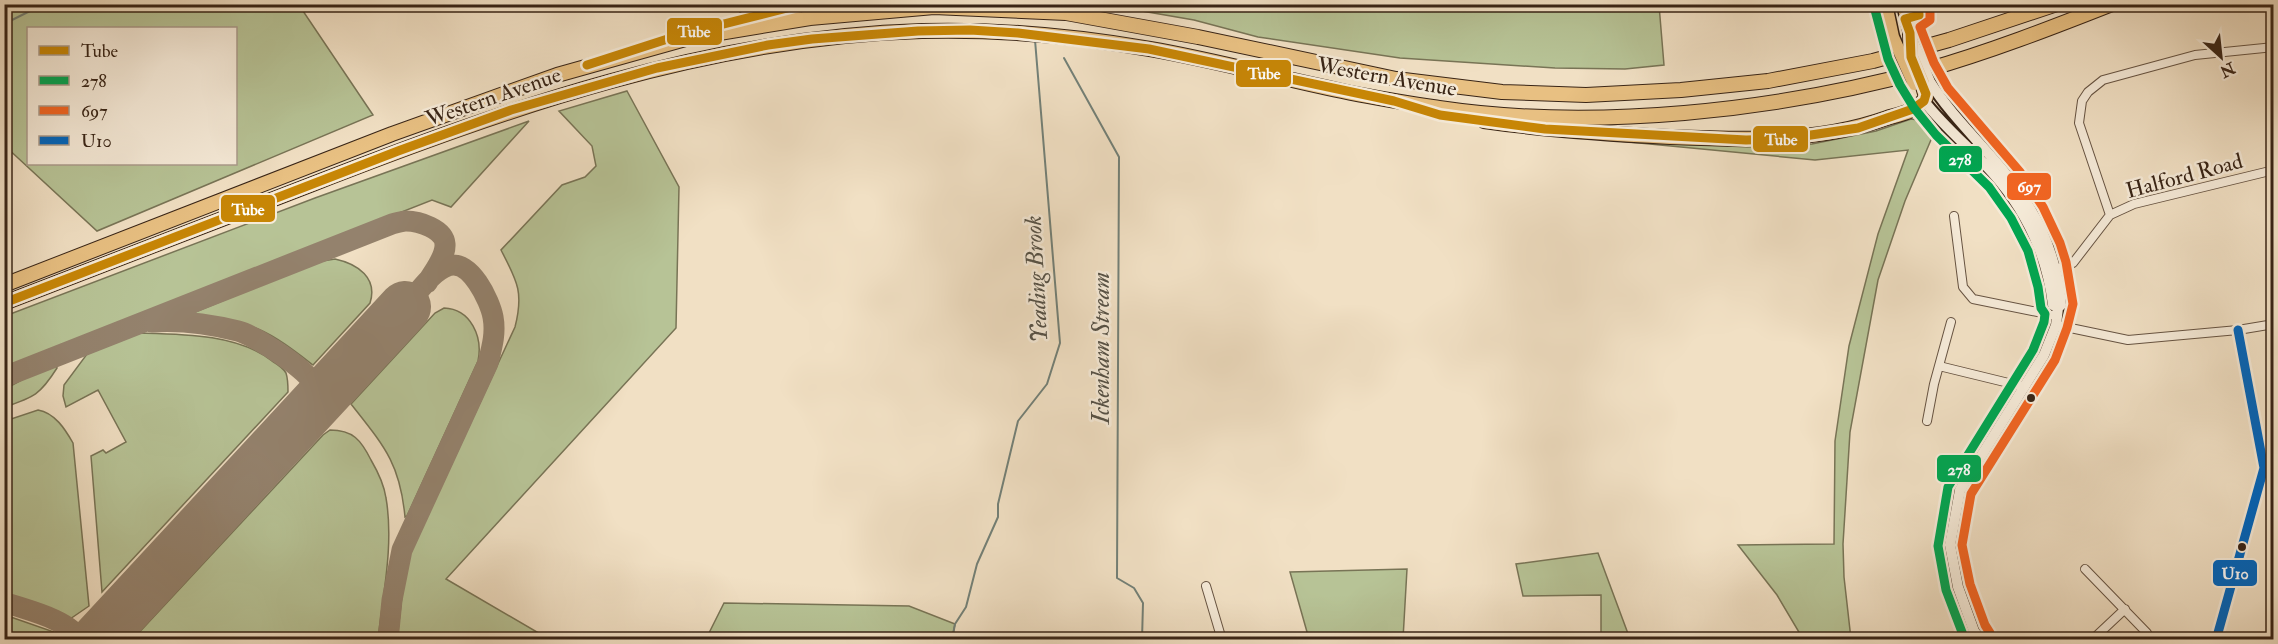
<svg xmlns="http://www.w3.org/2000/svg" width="2278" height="644" viewBox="0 0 2278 644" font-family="'IM FELL Double Pica',serif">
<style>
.green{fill:#b7c396;stroke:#787456;stroke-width:1.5;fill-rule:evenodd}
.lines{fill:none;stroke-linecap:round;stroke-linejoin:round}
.stream{stroke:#738077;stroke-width:2}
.taxiway{stroke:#94826d;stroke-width:21}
.runway{stroke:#94826d;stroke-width:52}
.street-casing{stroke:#665342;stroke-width:10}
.secondary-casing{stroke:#382416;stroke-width:14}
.primary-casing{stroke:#382416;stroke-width:15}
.highway-casing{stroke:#382416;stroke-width:16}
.street{stroke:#f6ebd9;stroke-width:8}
.secondary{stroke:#f6ebd9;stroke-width:10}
.primary{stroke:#e8c082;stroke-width:12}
.highway{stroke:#e8c082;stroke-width:14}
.secondary-bridge-casing{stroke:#382416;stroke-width:14;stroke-linecap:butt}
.primary-bridge-casing{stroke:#382416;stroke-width:15;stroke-linecap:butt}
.highway-bridge-casing{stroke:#382416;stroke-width:16;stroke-linecap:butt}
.secondary-bridge{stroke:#f6ebd9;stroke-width:10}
.primary-bridge{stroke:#e8c082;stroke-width:12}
.highway-bridge{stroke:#e8c082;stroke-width:14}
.bus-1-casing{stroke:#f6ebd9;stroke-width:14}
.bus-2-casing{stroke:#f6ebd9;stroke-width:14}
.bus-3-casing{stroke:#f6ebd9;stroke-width:14}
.bus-4-casing{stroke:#f6ebd9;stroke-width:14}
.bus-1{stroke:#c78606;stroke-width:9}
.bus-2{stroke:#00a651;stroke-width:9}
.bus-3{stroke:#f26522;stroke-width:9}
.bus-4{stroke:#0065bd;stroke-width:9}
.bus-dot{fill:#382416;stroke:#f6ebd9;stroke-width:2}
.labels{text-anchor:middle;stroke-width:5;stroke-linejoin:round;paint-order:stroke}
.street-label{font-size:22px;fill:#382416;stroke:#f6ebd9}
.water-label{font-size:24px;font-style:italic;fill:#565247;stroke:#f6ebd9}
.line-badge{stroke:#f6ebd9;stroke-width:2}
.badge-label{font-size:16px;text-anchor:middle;font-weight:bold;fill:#fff}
</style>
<rect width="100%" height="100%" fill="#f1e0c4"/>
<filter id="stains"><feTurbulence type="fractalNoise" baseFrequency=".00333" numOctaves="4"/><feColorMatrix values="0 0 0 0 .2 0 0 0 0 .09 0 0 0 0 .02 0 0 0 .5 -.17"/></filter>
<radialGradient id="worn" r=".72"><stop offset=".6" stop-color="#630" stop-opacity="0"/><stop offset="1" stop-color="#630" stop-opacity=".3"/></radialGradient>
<path class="green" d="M 4,5 L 299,5 L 373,115 L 97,231 L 5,146 ZM 28,28 L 236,28 L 236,164 L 28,164 Z
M 1107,5 L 1659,5 L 1664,65 L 1625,69 L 1555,68 L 1400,58 L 1258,37 L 1194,20 Z
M 627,91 L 679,187 L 676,328 L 446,579 L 549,639 L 397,639 L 405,571 L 408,558 L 515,327 C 524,292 517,281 501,250 L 562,185 L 585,177 L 596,166 L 592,146 L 559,111 Z
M 1911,119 L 1926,121 L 1936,128 L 1905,201 L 1878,280 L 1850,432 L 1843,544 L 1844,577 L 1851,639 L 1803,639 L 1777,595 L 1738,545 L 1834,544 L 1835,441 L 1849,346 L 1878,234 L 1908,150 L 1815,160 L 1608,140 L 1747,147 L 1812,144 L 1876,131 Z
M 529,121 L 451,207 L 432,200 L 5,368 L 5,316 L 315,198 Z
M 335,259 C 358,264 378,278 370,303 L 313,365 C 296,352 277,337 258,329 C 236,320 211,319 188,315 L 316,262 Z
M 444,308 C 471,309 483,337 478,361 L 407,516 L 405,517 C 400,463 384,446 351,404 L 435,313 Z
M 140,333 C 182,334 238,334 272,361 C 277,364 283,368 286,373 C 288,379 288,386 288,392 L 102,592 L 91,456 L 103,450 L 106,453 L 126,442 L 98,390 L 66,407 L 63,396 L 64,385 L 87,354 Z
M 56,365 L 57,368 C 40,395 34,397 5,407 L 5,389 L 27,377 Z
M 38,410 C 55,413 65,429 73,443 L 89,606 L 70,619 L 5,594 L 5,421 Z
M 330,430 C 353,430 361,440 371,460 C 378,472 384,484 386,498 C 394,544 383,594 378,639 L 133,639 L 323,435 Z
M 1598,553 L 1630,639 L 1601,639 L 1601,595 L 1523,596 L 1516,564 Z
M 1407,569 L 1403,639 L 1309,639 L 1290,572 Z
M 724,603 L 909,606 L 955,624 L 952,639 L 706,639 Z
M 5,615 L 54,632 L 55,639 L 5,639 Z"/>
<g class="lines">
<path class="stream" d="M 4,24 L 44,4
M 1064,58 L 1119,157 L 1117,578 L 1134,588 L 1143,603 L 1142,640
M 952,640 L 955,624 L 966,607 L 977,564 L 998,517 L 998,504 L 1018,421 L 1047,384 L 1060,343 L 1035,40"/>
<path class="taxiway" d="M 152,322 C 180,320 210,324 238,331 C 254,335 311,371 315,387 C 317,396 311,405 307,412
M 4,377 L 392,224 C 396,223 402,221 406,221 C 419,221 444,229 445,244 C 446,257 433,272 427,283
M 4,602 C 26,610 69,619 80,640
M 388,640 L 392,600 L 402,550 L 488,363 C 492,347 496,333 493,317 C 490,301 470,258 448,266 C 431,272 417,294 405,307"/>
<path class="runway" d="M 97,640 L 405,307"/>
<defs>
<path id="street" d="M 2110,215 L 2079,123 L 2082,101 L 2088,92 L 2103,80 L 2195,55 L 2274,47
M 1954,216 L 1963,287 L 1973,299 L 2057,316
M 2056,269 L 2073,263 L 2110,215 L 2134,204 L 2274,170
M 2056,325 L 2128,340 L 2238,330 L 2274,324
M 1939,366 L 2025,387
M 1927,421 L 1934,384 L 1951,322
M 2085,569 L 2147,633
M 1206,586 L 1222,640
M 2092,640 L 2125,609
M 2216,640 L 2264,468 L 2238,330"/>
<path id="secondary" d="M 1930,82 C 1950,114 1977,139 2001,168 C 2035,208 2057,252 2061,305 L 2058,308 L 2056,325 L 2044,355 L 1960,490 L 1950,545 L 1958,587 L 1974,631 L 1981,640
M 1924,101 C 1944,127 1970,148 1992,172 C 2026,210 2047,254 2053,305 L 2058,308"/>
<path id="primary" d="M 1886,4 L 1893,37
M 1903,4 L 1910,33"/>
<path id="highway" d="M 744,19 L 805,4
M 1484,121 C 1546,130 1608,134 1670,137 C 1744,140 1816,143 1887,118 C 1901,114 1918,111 1926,97 L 1922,83
M 4,285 L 392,134 L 557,75 L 689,38 L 810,18 L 934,7 L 1066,13 L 1198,37 L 1396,79 L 1502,92 L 1586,95 L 1681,90 L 1768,81 L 1873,61 L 1949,40 L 2057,4
M 4,303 C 106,263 208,224 310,185 C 508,108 708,37 922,31 C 998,29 1075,36 1150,49 C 1215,60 1278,78 1342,91 C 1374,98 1407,103 1439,108 C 1594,131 1776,111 1926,70 C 1989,52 2051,28 2112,4"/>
</defs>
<use href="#street" class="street-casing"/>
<use href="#secondary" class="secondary-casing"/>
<use href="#primary" class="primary-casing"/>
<use href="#highway" class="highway-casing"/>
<use href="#street" class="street"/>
<use href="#secondary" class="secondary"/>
<use href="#primary" class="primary"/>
<use href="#highway" class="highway"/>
<defs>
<path id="secondary-bridge" d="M 1912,39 L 1930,82"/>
<path id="primary-bridge" d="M 1893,37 L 1914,84"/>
<path id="highway-bridge" d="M 1910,33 L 1911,57 L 1922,83"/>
</defs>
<use href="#secondary-bridge" class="secondary-bridge-casing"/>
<use href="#primary-bridge" class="primary-bridge-casing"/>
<use href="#highway-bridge" class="highway-bridge-casing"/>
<use href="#secondary-bridge" class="secondary-bridge"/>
<use href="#primary-bridge" class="primary-bridge"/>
<use href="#highway-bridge" class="highway-bridge"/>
<defs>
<path id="bus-1" d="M 587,65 L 680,35 L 803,4
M 4,303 L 398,151 L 511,110 L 657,68 L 768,45 L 812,39 L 918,31 L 970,30 L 1018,33 L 1149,49 L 1394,101 L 1440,115 L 1545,129 L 1746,140 L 1784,139 L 1858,128 L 1913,109 L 1924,101 L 1926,94 L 1911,57 L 1910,33 L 1905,19 L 1919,15 L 1918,4"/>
<path id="bus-2" d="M 1874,6 L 1888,59 L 1900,85 L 1914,108 L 1936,135 L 1989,187 L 2011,218 L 2028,251 L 2038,287 L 2041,308 L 2045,314 L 2044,322 L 2033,350 L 1948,487 L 1938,546 L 1946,590 L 1965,640"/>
<path id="bus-3" d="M 1930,4 L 1930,20 L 1920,27 L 1934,63 L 1948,88 L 2020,172 L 2043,207 L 2060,243 L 2066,262 L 2073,304 L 2067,328 L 2055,360 L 1971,494 L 1962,545 L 1970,584 L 1985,625 L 1990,633"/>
<path id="bus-4" d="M 2216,640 L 2264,468 L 2238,330"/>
</defs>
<use href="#bus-1" class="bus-1-casing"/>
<use href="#bus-2" class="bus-2-casing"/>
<use href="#bus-3" class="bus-3-casing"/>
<use href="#bus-4" class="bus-4-casing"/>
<use href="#bus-1" class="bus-1"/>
<use href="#bus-2" class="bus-2"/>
<use href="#bus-3" class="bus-3"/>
<use href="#bus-4" class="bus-4"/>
</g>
<g class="bus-dot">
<circle cx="2031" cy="398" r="5"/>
<circle cx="2242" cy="547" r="5"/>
</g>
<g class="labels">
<g class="street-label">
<text transform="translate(1387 76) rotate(10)" y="8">Western Avenue</text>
<text transform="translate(493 96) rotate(-19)" y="8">Western Avenue</text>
<text transform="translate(2184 175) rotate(-15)" y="8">Halford Road</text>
</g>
<g class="water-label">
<text transform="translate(1036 279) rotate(-93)" y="8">Yeading Brook</text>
<text transform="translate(1101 348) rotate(-90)" y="8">Ickenham Stream</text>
</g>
</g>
<g class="line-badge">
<rect x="666" y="17" width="57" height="29" rx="6" fill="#c78606"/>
<rect x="1235" y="59" width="57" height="29" rx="6" fill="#c78606"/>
<rect x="1752" y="125" width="57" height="28" rx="6" fill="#c78606"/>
<rect x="1938" y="145" width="45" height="28" rx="6" fill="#00a651"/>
<rect x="2006" y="172" width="46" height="29" rx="6" fill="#f26522"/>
<rect x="220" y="194" width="56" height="29" rx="6" fill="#c78606"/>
<rect x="1936" y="454" width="46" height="29" rx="6" fill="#00a651"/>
<rect x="2212" y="559" width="46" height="28" rx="6" fill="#0065bd"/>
</g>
<g class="badge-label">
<text x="694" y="37">Tube</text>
<text x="1264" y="79">Tube</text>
<text x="1781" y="145">Tube</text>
<text x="1960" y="165">278</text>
<text x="2029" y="192">697</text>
<text x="248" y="215">Tube</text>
<text x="1959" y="475">278</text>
<text x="2235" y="579">U10</text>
</g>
<rect width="2278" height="644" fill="none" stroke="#f1e0c4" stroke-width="24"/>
<rect x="6" y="6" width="2266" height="632" fill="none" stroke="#382416" stroke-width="3"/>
<rect x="12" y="12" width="2254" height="620" fill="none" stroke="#382416" stroke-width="1.5"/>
<rect x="27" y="27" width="210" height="138" fill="#f6ebd9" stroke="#aa9b8b" stroke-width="1.5"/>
<rect x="39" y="46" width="30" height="9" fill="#c78606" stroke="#aa9b8b" stroke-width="1.5"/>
<text x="81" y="57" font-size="18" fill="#382416">Tube</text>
<rect x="39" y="76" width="30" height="9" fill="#00a651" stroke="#aa9b8b" stroke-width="1.5"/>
<text x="81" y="87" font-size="18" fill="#382416">278</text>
<rect x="39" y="106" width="30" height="9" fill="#f26522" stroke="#aa9b8b" stroke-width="1.5"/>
<text x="81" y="117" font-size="18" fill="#382416">697</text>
<rect x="39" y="136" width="30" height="9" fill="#0065bd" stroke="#aa9b8b" stroke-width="1.5"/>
<text x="81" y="147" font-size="18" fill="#382416">U10</text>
<g transform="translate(2221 57) rotate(153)" stroke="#f6ebd9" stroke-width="4.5" paint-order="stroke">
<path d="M0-4.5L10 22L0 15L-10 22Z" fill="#382416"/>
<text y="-9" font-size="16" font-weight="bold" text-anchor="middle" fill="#382416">N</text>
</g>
<rect width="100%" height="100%" filter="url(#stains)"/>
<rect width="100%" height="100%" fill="url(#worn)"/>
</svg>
